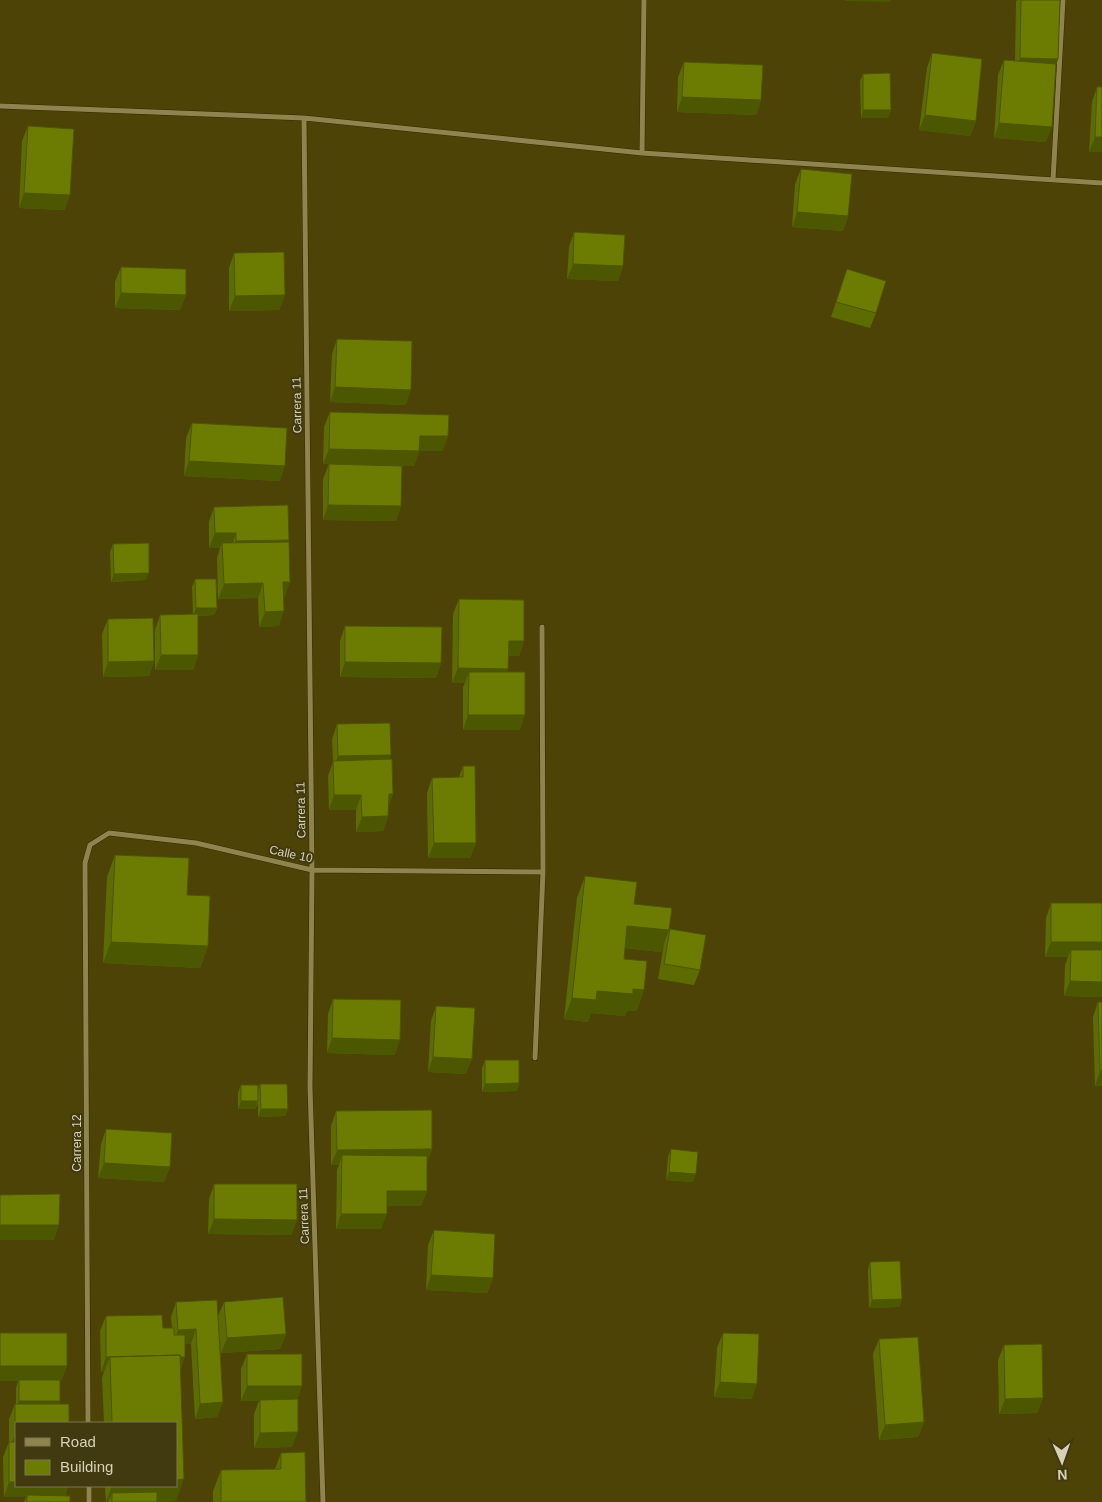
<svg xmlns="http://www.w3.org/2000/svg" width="1102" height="1502" viewBox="0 0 1102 1502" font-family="Helvetica,sans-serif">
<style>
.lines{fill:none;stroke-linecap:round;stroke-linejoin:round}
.minor-casing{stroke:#312900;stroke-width:6}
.minor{stroke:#8f844e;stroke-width:5}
.wall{fill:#5d6b03}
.shaded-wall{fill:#4c5702}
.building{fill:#6c7c03;stroke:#4c5702}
.labels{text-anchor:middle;stroke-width:4;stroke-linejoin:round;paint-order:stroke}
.street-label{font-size:12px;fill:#d7d2b7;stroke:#41390f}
</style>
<rect width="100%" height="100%" fill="#4d4307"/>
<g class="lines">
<defs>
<path id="minor" d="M 0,106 L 304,118 L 642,153 L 1102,183
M 304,118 L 312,870 L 310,1087 L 323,1502
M 642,153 L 644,0
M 1053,180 L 1063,0
M 535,1058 L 543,872 L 542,627
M 88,1423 L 85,863 L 90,845 L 109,833 L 196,843 L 312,870 L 543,872
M 89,1486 L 89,1502"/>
</defs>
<use href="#minor" class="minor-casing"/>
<use href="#minor" class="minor"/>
</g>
<path class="wall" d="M 1017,0 L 1060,0 L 1058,59 L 1056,65 L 1046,142 L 994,138 L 998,75 L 1004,60 L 1015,61 L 1016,2 Z
M 932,53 L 976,121 L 970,136 L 919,130 L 927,68 Z
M 684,62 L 761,100 L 756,115 L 677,112 L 678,77 Z
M 863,74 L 891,110 L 888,118 L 861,118 L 860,81 Z
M 1097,87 L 1102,152 L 1089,152 L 1092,102 Z
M 28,126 L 65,210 L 19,208 L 22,141 Z
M 801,169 L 848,216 L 843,231 L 792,227 L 795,184 Z
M 574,232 L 623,266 L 618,281 L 567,279 L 569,247 Z
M 234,253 L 285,295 L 279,310 L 229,311 L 229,268 Z
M 121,267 L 186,295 L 180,310 L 115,308 L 115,282 Z
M 847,269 L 876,313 L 870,328 L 831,317 Z
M 337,339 L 406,405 L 330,402 L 332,354 Z
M 330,412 L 448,436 L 442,451 L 419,451 L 414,466 L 323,464 L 324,427 Z
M 192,423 L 280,481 L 184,476 L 186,438 Z
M 329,464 L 401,506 L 396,521 L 323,520 L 323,479 Z
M 214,507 L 289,540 L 288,542 L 285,597 L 284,597 L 279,626 L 259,627 L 258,598 L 218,599 L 217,558 L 220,548 L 209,548 L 209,522 Z
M 113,544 L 146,580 L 111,582 L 110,552 Z
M 195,579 L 217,608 L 214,615 L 198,616 L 198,655 L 193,670 L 155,670 L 155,630 L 160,615 L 193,614 L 192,587 Z
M 459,599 L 524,641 L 519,656 L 509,656 L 508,669 L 507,672 L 520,730 L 463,730 L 463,687 L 465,683 L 452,683 L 453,614 Z
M 108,619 L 154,661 L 149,676 L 103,677 L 102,634 Z
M 345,626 L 441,663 L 436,678 L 340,677 L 340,641 Z
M 337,724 L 390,759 L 393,794 L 388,807 L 388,816 L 383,831 L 356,832 L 356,810 L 329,810 L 328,776 L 333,762 L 332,739 Z
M 463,766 L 476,843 L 470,858 L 428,858 L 427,793 L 432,778 L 459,777 Z
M 115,855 L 187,895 L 208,946 L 200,968 L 103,963 L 107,877 Z
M 585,876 L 634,904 L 669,930 L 700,970 L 694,985 L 658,979 L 664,944 L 661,952 L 625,948 L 624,959 L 637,1011 L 627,1011 L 625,1016 L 591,1013 L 588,1022 L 564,1019 L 577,898 Z
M 1051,903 L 1102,903 L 1102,997 L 1064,996 L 1065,965 L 1068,957 L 1045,957 L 1046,918 Z
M 333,999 L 395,1055 L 327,1053 L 328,1014 Z
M 1098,1002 L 1102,1002 L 1102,1086 L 1095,1086 L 1093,1017 Z
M 436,1006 L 466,1074 L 428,1072 L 431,1021 Z
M 485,1060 L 519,1083 L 517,1091 L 482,1092 L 482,1068 Z
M 260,1084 L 288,1109 L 285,1116 L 258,1117 L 258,1103 L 255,1109 L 238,1109 L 238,1093 L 241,1085 L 258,1091 Z
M 336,1111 L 432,1149 L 427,1163 L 427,1191 L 421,1206 L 387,1206 L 381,1229 L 336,1229 L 337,1170 L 339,1165 L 331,1165 L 331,1126 Z
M 106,1129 L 170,1167 L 164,1182 L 98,1178 L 101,1144 Z
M 671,1149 L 693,1182 L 666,1180 L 668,1157 Z
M 214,1184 L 297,1220 L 291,1235 L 208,1234 L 209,1199 Z
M 434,1230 L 493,1278 L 487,1293 L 426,1290 L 428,1245 Z
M 870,1262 L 902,1299 L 899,1307 L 869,1308 L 868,1270 Z
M 176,1302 L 218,1316 L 224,1302 L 286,1334 L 280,1349 L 221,1353 L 219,1321 L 223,1402 L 217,1417 L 195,1419 L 191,1344 L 185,1344 L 181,1369 L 176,1501 L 157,1502 L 106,1502 L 105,1486 L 176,1486 L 176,1423 L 104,1423 L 102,1378 L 104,1372 L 101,1372 L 100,1331 L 106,1316 L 163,1328 L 172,1328 L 171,1317 Z
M 0,1333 L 67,1366 L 61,1381 L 60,1381 L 60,1401 L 59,1404 L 16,1486 L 68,1486 L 65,1496 L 70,1502 L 24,1502 L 26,1497 L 4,1497 L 3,1457 L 9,1442 L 9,1419 L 15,1404 L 16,1404 L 16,1388 L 18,1381 L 0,1381 Z
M 723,1333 L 752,1399 L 714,1397 L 717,1348 Z
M 879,1339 L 924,1422 L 918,1437 L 879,1440 L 873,1354 Z
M 1004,1345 L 1043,1398 L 1037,1413 L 999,1414 L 998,1360 Z
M 247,1354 L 302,1386 L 297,1399 L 292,1447 L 254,1448 L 254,1414 L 259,1401 L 241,1401 L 241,1369 Z
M 281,1453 L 306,1502 L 213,1502 L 213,1491 L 221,1470 L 275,1469 Z"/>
<path class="shaded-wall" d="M 845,0 L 891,0 L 890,2 L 845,1 Z
M 1020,58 L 1058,59 L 1053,74 L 1014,73 Z
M 682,97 L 761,100 L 756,115 L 677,112 Z
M 863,110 L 891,110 L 888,118 L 861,118 Z
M 925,115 L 976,121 L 970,136 L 919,130 Z
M 999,123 L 1052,127 L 1046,142 L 994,138 Z
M 1095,137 L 1102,137 L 1102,152 L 1089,152 Z
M 24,193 L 70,195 L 65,210 L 19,208 Z
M 797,212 L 848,216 L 843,231 L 792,227 Z
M 573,264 L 623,266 L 618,281 L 567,279 Z
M 121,293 L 186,295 L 180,310 L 115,308 Z
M 285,295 L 279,310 L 229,311 L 235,296 Z
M 335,387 L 411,390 L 406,405 L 330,402 Z
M 420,436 L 448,436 L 442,451 L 419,451 L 414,466 L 323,464 L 329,449 Z
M 189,461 L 285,466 L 280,481 L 184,476 Z
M 328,505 L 401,506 L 396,521 L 323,520 Z
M 215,533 L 236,533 L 231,548 L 222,543 L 220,548 L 209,548 Z
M 289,540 L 283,555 L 231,556 L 236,541 Z
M 149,573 L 146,580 L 111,582 L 114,574 Z
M 283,582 L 290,582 L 285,597 L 278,597 Z
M 263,583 L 258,598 L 218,599 L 224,584 Z
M 196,608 L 217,608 L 214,615 L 193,616 Z
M 284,611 L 279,626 L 259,627 L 265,612 Z
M 509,641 L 524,641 L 519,656 L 503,656 Z
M 161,655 L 198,655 L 193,670 L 155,670 Z
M 154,661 L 149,676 L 103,677 L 108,662 Z
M 345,662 L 441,663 L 436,678 L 340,677 Z
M 458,668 L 508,669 L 503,684 L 469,672 L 465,683 L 452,683 Z
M 468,715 L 525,715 L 520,730 L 463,730 Z
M 391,755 L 386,770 L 333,771 L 338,756 Z
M 389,794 L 393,794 L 388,809 Z
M 334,795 L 361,795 L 356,810 L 329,810 Z
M 388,816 L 383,831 L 356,832 L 362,817 Z
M 434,843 L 476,843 L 470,858 L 428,858 Z
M 627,926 L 669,930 L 661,952 L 619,947 Z
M 111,942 L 208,946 L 200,968 L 103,963 Z
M 1051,942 L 1102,942 L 1102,957 L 1071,950 L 1068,957 L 1045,957 Z
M 1070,981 L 1102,982 L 1102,997 L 1064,996 Z
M 633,989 L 644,990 L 637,1011 L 627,1011 L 625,1016 L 591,1013 L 588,1022 L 564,1019 L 572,998 L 597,991 Z
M 332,1038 L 400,1040 L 395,1055 L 327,1053 Z
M 433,1057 L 472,1059 L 466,1074 L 428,1072 Z
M 1100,1071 L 1102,1071 L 1102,1086 L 1095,1086 Z
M 519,1083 L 517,1091 L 482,1092 L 485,1084 Z
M 241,1101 L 258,1101 L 255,1109 L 238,1109 Z
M 261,1109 L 288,1109 L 285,1116 L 258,1117 Z
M 432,1149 L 427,1164 L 342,1155 L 339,1165 L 331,1165 L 337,1150 Z
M 104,1163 L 170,1167 L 164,1182 L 98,1178 Z
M 669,1172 L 696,1174 L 693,1182 L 666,1180 Z
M 387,1191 L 427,1191 L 421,1206 L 381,1206 Z
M 341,1214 L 387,1214 L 381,1229 L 336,1229 Z
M 214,1219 L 297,1220 L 291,1235 L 208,1234 Z
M 0,1225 L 59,1225 L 54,1240 L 0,1240 Z
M 431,1275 L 493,1278 L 487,1293 L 426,1290 Z
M 902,1299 L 899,1307 L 869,1308 L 872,1300 Z
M 196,1329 L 191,1344 L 173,1345 L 178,1330 Z
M 286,1334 L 280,1349 L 221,1353 L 227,1338 Z
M 106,1357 L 110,1357 L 104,1372 L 101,1372 Z
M 110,1357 L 185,1357 L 180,1372 Z
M 0,1366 L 67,1366 L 61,1381 L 0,1381 Z
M 720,1382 L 757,1384 L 752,1399 L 714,1397 Z
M 247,1386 L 302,1386 L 296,1401 L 241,1401 Z
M 1043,1398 L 1037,1413 L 999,1414 L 1005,1399 Z
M 19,1401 L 60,1401 L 58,1409 L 16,1409 Z
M 223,1402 L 217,1417 L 195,1419 L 200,1404 Z
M 924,1422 L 918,1437 L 879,1440 L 885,1425 Z
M 298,1432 L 292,1447 L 254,1448 L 260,1433 Z
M 15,1435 L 16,1435 L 16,1449 L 9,1450 Z
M 184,1479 L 176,1501 L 148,1502 L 112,1493 L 108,1502 L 106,1502 L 112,1486 L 176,1486 L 176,1480 Z
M 9,1482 L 16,1482 L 16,1486 L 68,1486 L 64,1497 L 4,1497 Z"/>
<path class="building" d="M 1021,0 L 1060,0 L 1058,59 L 1020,58 Z
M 932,53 L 982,59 L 976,121 L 925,115 Z
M 1004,60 L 1056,64 L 1052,127 L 999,123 Z
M 684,62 L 763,65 L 761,100 L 682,97 Z
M 890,73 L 891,110 L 863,110 L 863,74 Z
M 1097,87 L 1102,87 L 1102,137 L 1095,137 Z
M 28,126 L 74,129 L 70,195 L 24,193 Z
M 801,169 L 852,174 L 848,216 L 797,212 Z
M 574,232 L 625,235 L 623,266 L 573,264 Z
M 284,252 L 285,295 L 235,296 L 234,253 Z
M 121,267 L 186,269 L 186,295 L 121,293 Z
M 847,269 L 886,281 L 876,313 L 836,302 Z
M 337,339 L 412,341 L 411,390 L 335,387 Z
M 330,412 L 449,415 L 448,436 L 420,436 L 419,451 L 329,449 Z
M 192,423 L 287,428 L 285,466 L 189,461 Z
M 329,464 L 402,466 L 401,506 L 328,505 Z
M 288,505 L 289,540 L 236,541 L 236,533 L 215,533 L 214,507 Z
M 289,542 L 290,582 L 283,582 L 284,611 L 265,612 L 263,583 L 224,584 L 222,543 Z
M 149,543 L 149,573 L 114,574 L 113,544 Z
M 195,579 L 216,579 L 217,608 L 196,608 Z
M 459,599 L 524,600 L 524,641 L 509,641 L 508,669 L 458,668 Z
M 198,614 L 198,655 L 161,655 L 160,615 Z
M 153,618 L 154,661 L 108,662 L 108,619 Z
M 345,626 L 442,627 L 441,663 L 345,662 Z
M 469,672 L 525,672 L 525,715 L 468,715 Z
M 390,723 L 391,755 L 338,756 L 337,724 Z
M 392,759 L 393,794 L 389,794 L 388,816 L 362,817 L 361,795 L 334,795 L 333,761 Z
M 463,766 L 475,766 L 476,843 L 434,843 L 432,778 L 463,777 Z
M 115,855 L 189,858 L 187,895 L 210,896 L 208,946 L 111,942 Z
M 585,876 L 637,882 L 634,904 L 672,908 L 669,930 L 627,926 L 624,959 L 647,961 L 644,990 L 633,989 L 633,994 L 597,991 L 596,1000 L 572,998 Z
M 1051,903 L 1102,903 L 1102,942 L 1051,942 Z
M 670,929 L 706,935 L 700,970 L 664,964 Z
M 1071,950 L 1102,950 L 1102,982 L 1070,981 Z
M 333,999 L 401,1000 L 400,1040 L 332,1038 Z
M 1098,1002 L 1102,1002 L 1102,1071 L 1100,1071 Z
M 436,1006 L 475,1008 L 472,1059 L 433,1057 Z
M 485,1060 L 519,1060 L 519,1083 L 485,1084 Z
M 260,1084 L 287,1084 L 288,1109 L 261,1109 Z
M 241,1085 L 258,1085 L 258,1101 L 241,1101 Z
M 432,1110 L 432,1149 L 337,1150 L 336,1111 Z
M 106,1129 L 172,1133 L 170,1167 L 104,1163 Z
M 671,1149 L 698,1152 L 696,1174 L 669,1172 Z
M 342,1155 L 427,1156 L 427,1191 L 387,1191 L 387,1214 L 341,1214 Z
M 214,1184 L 297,1184 L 297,1220 L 214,1219 Z
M 60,1194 L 59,1225 L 0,1225 L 0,1195 Z
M 434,1230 L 495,1234 L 493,1278 L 431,1275 Z
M 900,1261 L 902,1299 L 872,1300 L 870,1262 Z
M 283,1297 L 286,1334 L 227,1338 L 224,1302 Z
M 217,1300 L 223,1402 L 200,1404 L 196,1329 L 178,1330 L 176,1302 Z
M 162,1315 L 163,1328 L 174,1328 L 174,1335 L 185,1335 L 185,1357 L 181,1357 L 180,1355 L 106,1357 L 106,1316 Z
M 0,1333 L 67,1333 L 67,1366 L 0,1366 Z
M 723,1333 L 759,1334 L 757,1384 L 720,1382 Z
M 918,1337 L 924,1422 L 885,1425 L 879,1339 Z
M 1042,1344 L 1043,1398 L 1005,1399 L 1004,1345 Z
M 247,1354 L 302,1354 L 302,1386 L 247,1386 Z
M 180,1355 L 184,1479 L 176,1480 L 176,1423 L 112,1423 L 110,1357 Z
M 19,1380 L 60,1380 L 60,1401 L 19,1401 Z
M 298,1399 L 298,1432 L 260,1433 L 260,1400 Z
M 15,1404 L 69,1404 L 69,1423 L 16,1423 L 16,1435 L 15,1435 Z
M 9,1442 L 16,1442 L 16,1482 L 9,1482 Z
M 305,1452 L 306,1502 L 221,1502 L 221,1470 L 281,1469 L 281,1453 Z
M 157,1492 L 157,1502 L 112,1502 L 112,1493 Z
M 27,1495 L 70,1496 L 70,1502 L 27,1502 Z"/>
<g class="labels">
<g class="street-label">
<text transform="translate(297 405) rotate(-91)" y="4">Carrera 11</text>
<text transform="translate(301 810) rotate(-91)" y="4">Carrera 11</text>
<text transform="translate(291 854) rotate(12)" y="4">Calle 10</text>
<text transform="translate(77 1143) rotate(-90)" y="4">Carrera 12</text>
<text transform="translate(304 1216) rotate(-92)" y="4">Carrera 11</text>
</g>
</g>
<rect x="15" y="1422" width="162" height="65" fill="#41390f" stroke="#7d7652"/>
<rect x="25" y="1438" width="25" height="8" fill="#8f844e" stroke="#7d7652"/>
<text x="60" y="1447" font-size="15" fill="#d7d2b7">Road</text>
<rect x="25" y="1460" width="25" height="15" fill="#6c7c03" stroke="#7d7652"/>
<text x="60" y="1472" font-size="15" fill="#d7d2b7">Building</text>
<g transform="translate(1062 1462) rotate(178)" stroke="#41390f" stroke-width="4" paint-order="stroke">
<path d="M0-4L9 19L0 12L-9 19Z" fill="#d7d2b7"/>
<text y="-8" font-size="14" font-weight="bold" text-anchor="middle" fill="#d7d2b7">N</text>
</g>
</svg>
